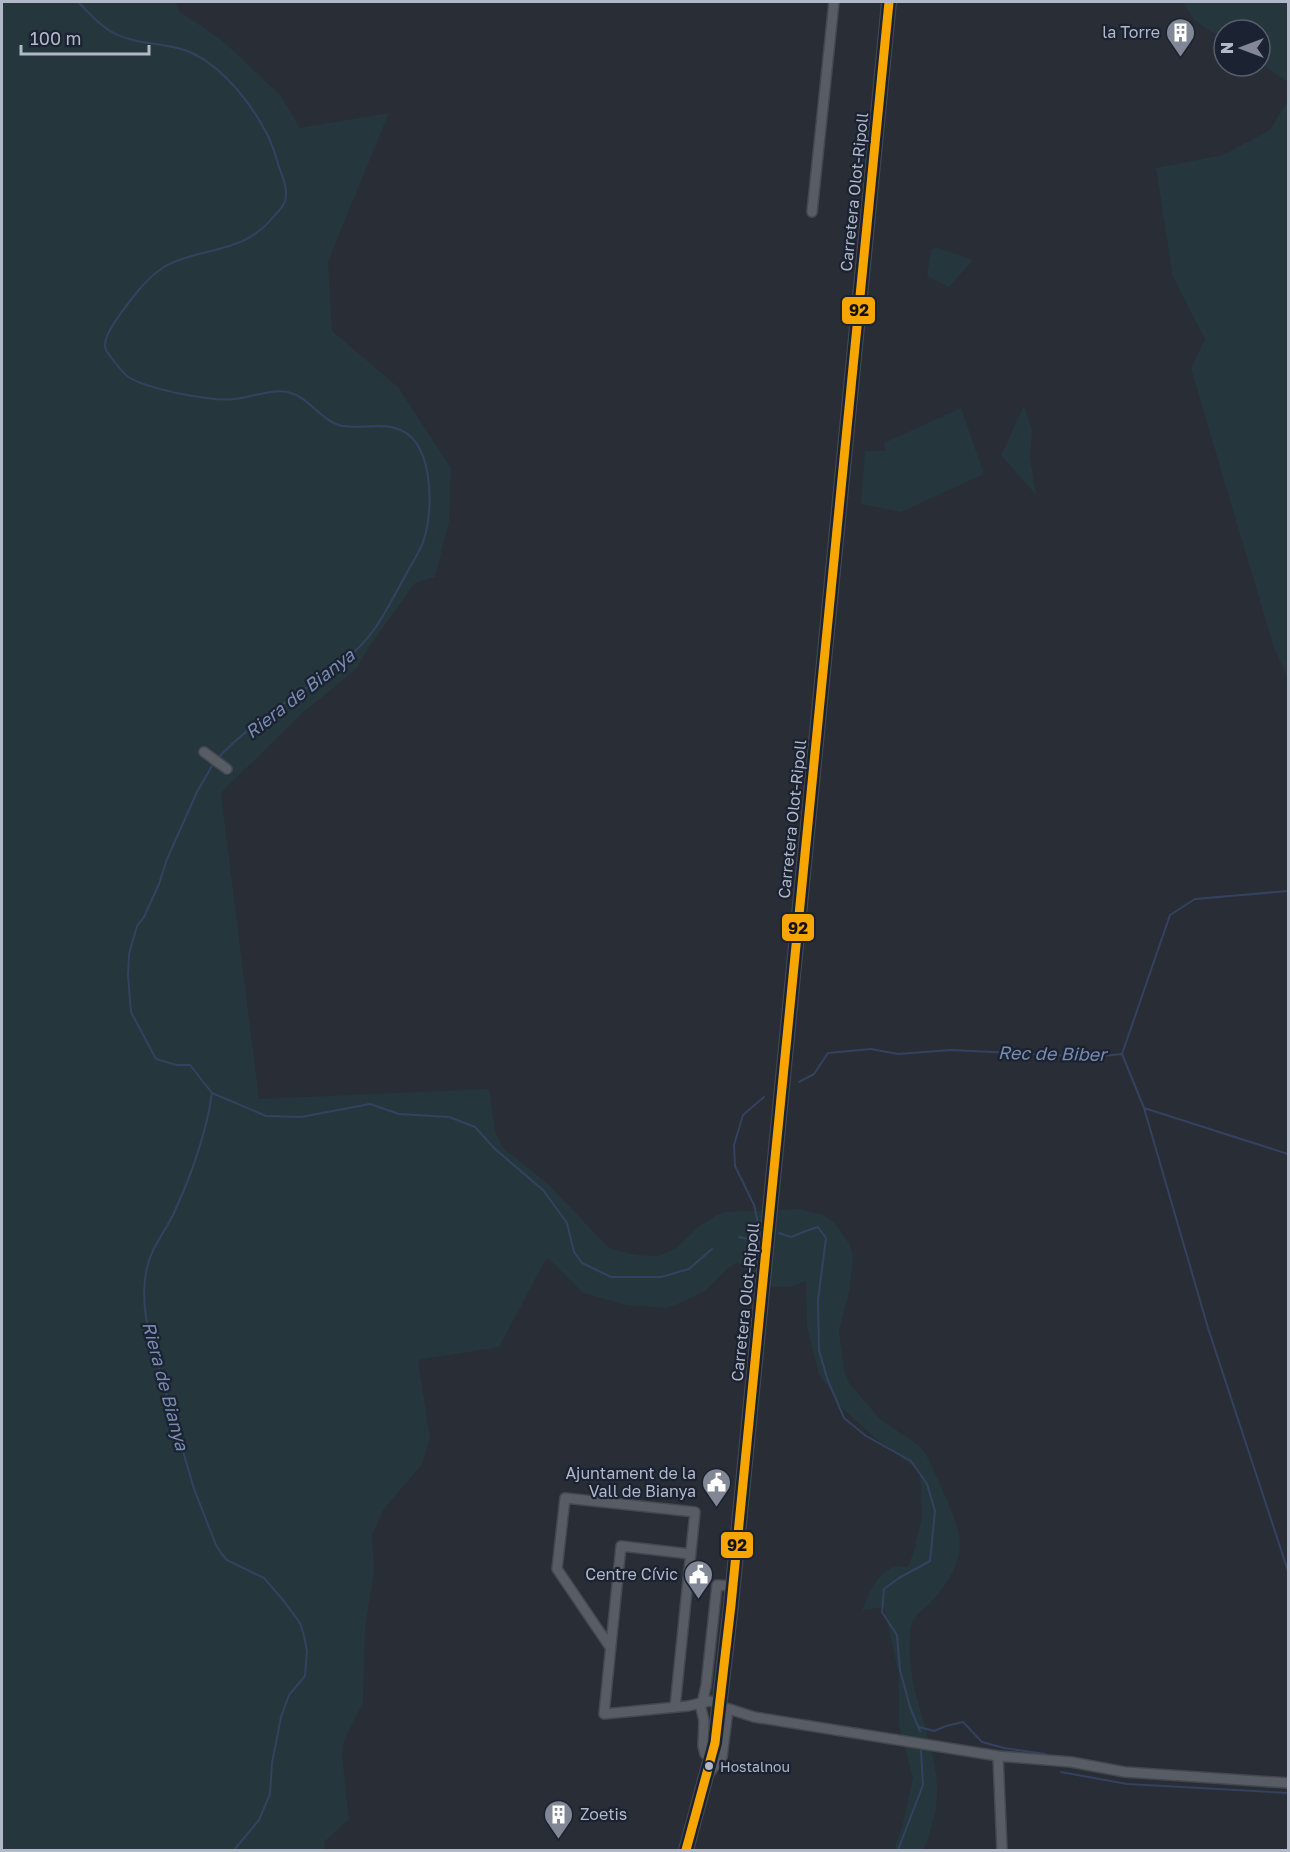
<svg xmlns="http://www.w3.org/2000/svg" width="1290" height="1852" viewBox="0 0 1290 1852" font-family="'Golos Text',sans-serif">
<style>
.green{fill:#25373c}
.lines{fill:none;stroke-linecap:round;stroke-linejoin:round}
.stream{stroke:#344260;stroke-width:2}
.street-casing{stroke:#44484f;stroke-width:12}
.primary-casing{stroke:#454a53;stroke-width:16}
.street{stroke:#585c64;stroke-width:9}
.primary{stroke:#5a5e66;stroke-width:14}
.bus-1-casing{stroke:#1b2231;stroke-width:14}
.bus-1{stroke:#f7a600;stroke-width:9}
.bus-dot{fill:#b1b8c8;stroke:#1b2231;stroke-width:2}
.labels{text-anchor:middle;stroke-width:4.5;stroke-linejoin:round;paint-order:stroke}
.bus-label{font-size:14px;fill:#b1b8c8;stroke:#1b2231;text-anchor:start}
.poi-label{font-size:16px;fill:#b1b8c8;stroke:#1b2231;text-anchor:end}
.street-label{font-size:16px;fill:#b1b8c8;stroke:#1b2231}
.water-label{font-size:18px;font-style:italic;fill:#788bb1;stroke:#1b2231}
.line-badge{stroke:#1b2231;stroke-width:2}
.pale-badge-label{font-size:16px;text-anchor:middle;font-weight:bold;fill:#111}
</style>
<rect width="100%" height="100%" fill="#282d36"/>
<path class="green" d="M 2,2 L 175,2 L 179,11 L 223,41 L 281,96 L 300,128 L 389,113 L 328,261 L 332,331 L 398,387 L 451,468 L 449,521 L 435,577 L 415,583 L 367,650 L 357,668 L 298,717 L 221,793 L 259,1099 L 489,1089 L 495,1131 L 502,1147 L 548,1184 L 609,1248 L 636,1255 L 659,1256 L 676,1248 L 698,1227 L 717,1215 L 725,1212 L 799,1209 L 823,1215 L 834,1222 L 850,1245 L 853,1258 L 850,1288 L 839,1330 L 844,1370 L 849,1383 L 879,1418 L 919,1446 L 926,1454 C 935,1474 960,1523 960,1543 C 960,1565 945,1588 930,1603 C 922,1611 913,1615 911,1628 C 903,1683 930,1723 936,1775 C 940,1801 933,1826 924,1850 L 894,1850 L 902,1827 L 913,1778 L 899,1725 L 899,1675 L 884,1607 L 862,1610 C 869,1595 876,1573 894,1567 C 898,1566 904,1567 908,1567 L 914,1551 L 922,1516 L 920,1472 L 875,1438 L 842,1408 L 819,1374 L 807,1326 L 806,1281 L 790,1287 L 773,1287 L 737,1262 L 727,1269 L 705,1291 L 673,1306 L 664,1308 L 626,1305 L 583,1293 L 547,1257 L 499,1347 L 418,1360 L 430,1438 L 422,1464 L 384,1509 L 372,1535 L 374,1572 L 365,1629 L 363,1702 L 344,1740 L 342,1755 L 349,1819 L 324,1842 L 325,1850 L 2,1850 Z
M 1183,2 L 1288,2 L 1288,82 L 1260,63 L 1260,30 L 1224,30 L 1224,40 L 1194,20 Z
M 1288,100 L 1288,678 L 1275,651 L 1191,369 L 1205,339 L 1173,277 L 1156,168 L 1223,155 L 1270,130 Z
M 938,248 L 973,260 L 949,287 L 927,276 L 931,249 Z
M 1024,406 L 1032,429 L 1030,458 L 1036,495 L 1001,455 Z
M 961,408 L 984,474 L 901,512 L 861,504 L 865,451 L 885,451 L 884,443 Z"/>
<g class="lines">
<path class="stream" d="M 78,2 C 88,12 99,25 112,32 C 136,46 171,42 194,54 C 225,69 253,106 268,136 C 273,146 276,157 279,167 C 282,175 286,184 286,192 C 287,202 281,209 275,215 C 253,243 228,247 195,255 C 185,258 173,261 164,267 C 145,279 129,302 116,320 C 111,328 102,341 106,350 C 109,355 123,373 127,376 C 145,389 213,402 235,399 C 253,397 270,389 287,392 C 309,396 321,422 343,426 C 360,429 378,423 395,428 C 434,438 434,508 424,539 C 422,547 417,554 413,562 C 403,579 394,597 384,614 C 363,652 334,669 299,693 C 270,713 240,734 217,759
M 213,764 L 197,792 L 167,859 L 159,884 L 144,917 L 137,926 L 129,954 L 128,976 L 131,1012 L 156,1059 L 176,1065 L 190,1065 L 212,1093 C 206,1135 191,1176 173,1215 C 164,1233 151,1248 147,1268 C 141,1292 145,1318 151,1341 L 194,1489 L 216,1545 L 221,1553 L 227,1560 L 264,1578 L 283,1600 L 300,1623 L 304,1636 L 307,1651 L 305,1676 L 289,1695 L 281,1717 L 272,1763 L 270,1794 L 259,1820 L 234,1850
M 1122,1054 L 1144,1108 L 1288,1154
M 799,1082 L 814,1074 L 828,1053 L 871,1049 L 898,1054 L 951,1050 L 1093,1057 L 1122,1054 L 1170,915 L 1195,899 L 1288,891
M 212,1093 L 266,1116 L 301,1117 L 370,1104 L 399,1114 L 449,1117 L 475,1127 L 495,1149 L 543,1190 L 567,1223 L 574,1252 L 582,1263 L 611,1277 L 661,1277 L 689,1269 L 712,1249
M 1144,1108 L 1208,1328 L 1288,1571
M 779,1233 L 791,1237 L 806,1231 L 818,1227 L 826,1238 L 818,1300 L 819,1350 L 827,1378 L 844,1418 L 866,1436 L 911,1461 L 927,1484 L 935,1511 L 930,1561 L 899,1578 L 884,1589 L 882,1612 L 897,1635 L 900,1670 L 910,1707 L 920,1731
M 739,1237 L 749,1239 L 759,1227 L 754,1205 L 735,1166 L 734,1145 L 743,1115 L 764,1097
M 919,1727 L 934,1731 L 946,1726 L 963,1722 L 982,1742 L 1004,1748 L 1045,1754
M 1061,1772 L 1127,1784 L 1288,1793
M 898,1850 L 923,1785 L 921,1751"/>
<defs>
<path id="street" d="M 812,212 L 834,2
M 204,752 L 227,769
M 690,1554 L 621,1546 L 604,1714 L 688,1706 L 709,1701 L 720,1703
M 610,1647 L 557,1569 L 565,1498 L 695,1512 L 675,1707
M 720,1706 L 754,1717 L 998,1756 L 1071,1762 L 1125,1772 L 1288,1783
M 998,1756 L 1002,1850
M 711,1759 L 705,1754 L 703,1746 L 704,1721 L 701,1708 L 706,1686 L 717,1585 L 732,1586
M 710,1772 L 722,1757 L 728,1709"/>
<path id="primary" d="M 686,1850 L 715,1743 L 731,1605 L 889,2"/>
</defs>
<use href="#street" class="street-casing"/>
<use href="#primary" class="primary-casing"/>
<use href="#street" class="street"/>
<use href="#primary" class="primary"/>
<defs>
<path id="bus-1" d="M 686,1850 L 715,1743 L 731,1605 L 889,2"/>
</defs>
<use href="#bus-1" class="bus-1-casing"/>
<use href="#bus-1" class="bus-1"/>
</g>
<defs>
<symbol id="building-pin" viewBox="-11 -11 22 30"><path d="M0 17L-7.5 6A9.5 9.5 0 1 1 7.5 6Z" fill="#818795" stroke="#1b2231"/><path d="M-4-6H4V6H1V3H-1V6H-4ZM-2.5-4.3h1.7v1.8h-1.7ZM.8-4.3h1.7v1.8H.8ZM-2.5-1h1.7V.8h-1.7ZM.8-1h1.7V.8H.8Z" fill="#fff"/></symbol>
<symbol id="civic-pin" viewBox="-11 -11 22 30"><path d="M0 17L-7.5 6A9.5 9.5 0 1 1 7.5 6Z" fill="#818795" stroke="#1b2231"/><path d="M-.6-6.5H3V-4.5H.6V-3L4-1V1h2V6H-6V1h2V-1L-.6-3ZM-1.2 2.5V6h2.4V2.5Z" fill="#fff"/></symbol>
</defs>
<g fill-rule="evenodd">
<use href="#building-pin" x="1164" y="16" width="33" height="45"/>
<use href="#civic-pin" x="700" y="1466" width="33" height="45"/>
<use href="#civic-pin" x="682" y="1558" width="33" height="45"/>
<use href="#building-pin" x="542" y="1798" width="33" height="45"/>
</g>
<circle class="bus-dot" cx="709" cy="1766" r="5"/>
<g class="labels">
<g class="bus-label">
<text x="720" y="1772">Hostalnou</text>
</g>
<g class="poi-label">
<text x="1160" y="38">la Torre</text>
<text x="696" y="1479">Ajuntament de la<tspan x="696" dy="18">Vall de Bianya</tspan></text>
<text x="678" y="1580">Centre Cívic</text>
<text x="580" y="1820" text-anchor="start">Zoetis</text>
</g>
<g class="street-label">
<text transform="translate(854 192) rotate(-84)" y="6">Carretera Olot-Ripoll</text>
<text transform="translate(792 819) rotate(-84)" y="6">Carretera Olot-Ripoll</text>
<text transform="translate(745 1302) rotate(-84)" y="6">Carretera Olot-Ripoll</text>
</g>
<g class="water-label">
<text transform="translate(300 694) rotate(-38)" y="6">Riera de Bianya</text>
<text transform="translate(1052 1054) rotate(1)" y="6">Rec de Biber</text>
<text transform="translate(165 1386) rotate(75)" y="6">Riera de Bianya</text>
</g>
</g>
<g class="line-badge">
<rect x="841" y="296" width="35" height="29" rx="6" fill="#f7a600"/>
<rect x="781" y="913" width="34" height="29" rx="6" fill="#f7a600"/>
<rect x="720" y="1531" width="34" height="28" rx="6" fill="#f7a600"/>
</g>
<g class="pale-badge-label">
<text x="859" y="316">92</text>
<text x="798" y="934">92</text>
<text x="737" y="1551">92</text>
</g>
<rect width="1290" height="1852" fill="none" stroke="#b1b8c8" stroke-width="6"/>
<g transform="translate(1242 48) rotate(270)"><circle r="28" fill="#1b2231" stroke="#575e6d" stroke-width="1.5"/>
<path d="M0-4.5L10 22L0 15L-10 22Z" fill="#818795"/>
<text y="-9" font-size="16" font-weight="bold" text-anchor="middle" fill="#b1b8c8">N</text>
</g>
<path d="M21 45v9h128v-9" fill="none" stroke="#b1b8c8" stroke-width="3"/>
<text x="30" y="45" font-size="18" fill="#b1b8c8" stroke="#1b2231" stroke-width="4.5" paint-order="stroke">100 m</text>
</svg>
